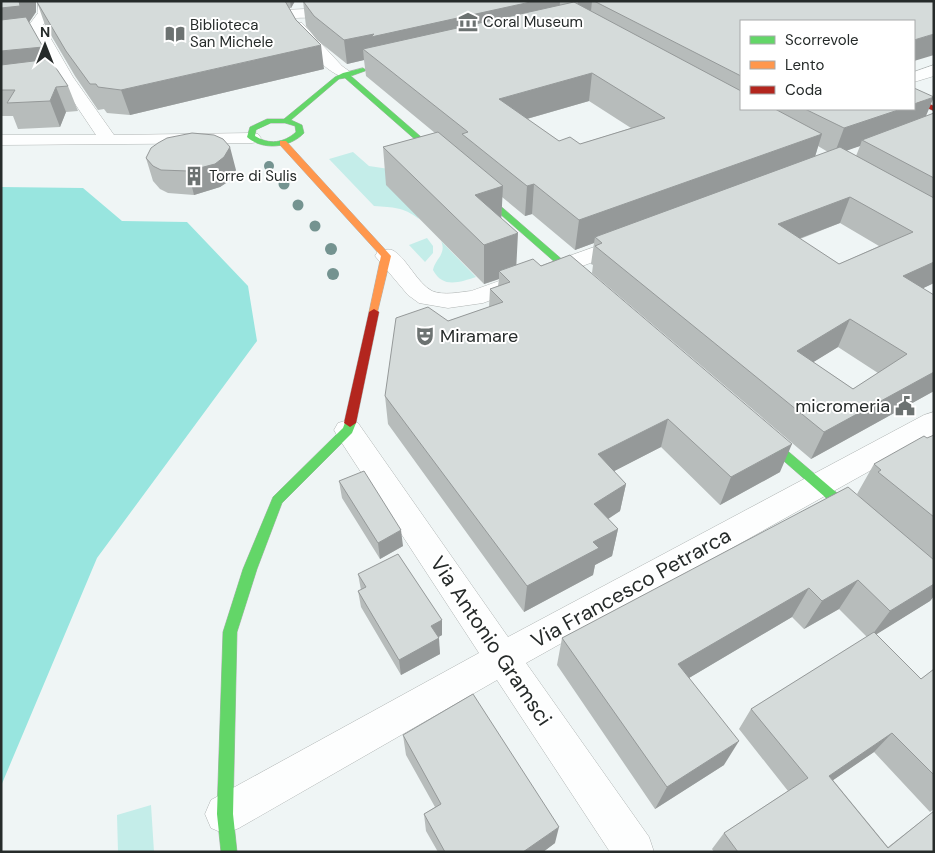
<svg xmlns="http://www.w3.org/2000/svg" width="935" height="853" viewBox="0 0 935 853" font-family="'DM Sans',sans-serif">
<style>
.green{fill:#c4ede9}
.water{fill:#98e5df}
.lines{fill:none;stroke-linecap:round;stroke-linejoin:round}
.street-casing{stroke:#afb4b3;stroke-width:1}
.fast-casing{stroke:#afb4b3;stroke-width:1}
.slow-casing{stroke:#afb4b3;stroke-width:1}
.jam-casing{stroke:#afb4b3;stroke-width:1}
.street{fill:#fdfefe;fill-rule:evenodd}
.fast{fill:#63d668;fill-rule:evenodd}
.slow{fill:#ff974d;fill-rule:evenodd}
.jam{fill:#b3261e;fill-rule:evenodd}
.tree{fill:#749390}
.wall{fill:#b7bcbb;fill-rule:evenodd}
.shaded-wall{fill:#959999}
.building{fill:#d5dbda;stroke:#959999;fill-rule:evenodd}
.labels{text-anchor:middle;stroke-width:4;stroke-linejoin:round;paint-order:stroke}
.far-poi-label{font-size:15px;fill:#262b2a;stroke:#fff;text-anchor:start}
.poi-label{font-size:18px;fill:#262b2a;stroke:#fff;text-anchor:start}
.near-street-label{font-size:21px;fill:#262b2a;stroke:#fff}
</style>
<rect width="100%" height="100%" fill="#eff5f5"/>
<path class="green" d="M 353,152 L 369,166 L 389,169 L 419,219 C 402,206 394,208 374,206 L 329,159 Z
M 427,238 L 433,246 L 433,253 L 425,262 L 409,245 Z
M 441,241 L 476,277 C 460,282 443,289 433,270 C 435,259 447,254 441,241 Z
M 151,805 L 154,852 L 118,852 L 117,815 Z"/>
<path class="water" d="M 1,187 L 83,188 L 122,221 L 187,222 L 248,286 L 257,341 L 97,558 L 1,786 Z"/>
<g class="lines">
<defs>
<path id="street" d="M 38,1 L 52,1 L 52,13 L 43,25 L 73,77 L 114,135 L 252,133 L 258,134 L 261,138 L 258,142 L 252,143 L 1,145 L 1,135 L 96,135 L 57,77 L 29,25 L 38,13 Z
M 367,1 L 388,1 C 373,18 302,18 280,18 L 275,17 L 273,14 L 275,11 L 280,10 L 332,8 Z
M 297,22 L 302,23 L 342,66 L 353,74 L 351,77 C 333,82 303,45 293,31 L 290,26 L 292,23 Z
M 934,65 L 934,76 L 914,82 L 914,72 Z
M 628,235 L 636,236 L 639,241 L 636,246 L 483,303 L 448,308 L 419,303 L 408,295 L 375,256 L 378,251 C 383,250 389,248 394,251 C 407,259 417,283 432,291 C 444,296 460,292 471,291 Z
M 934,412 L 934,435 L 526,663 L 649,837 L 654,852 L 610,852 L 497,680 L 239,828 L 225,834 L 211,828 L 205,814 L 211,800 L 479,653 L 338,437 L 334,430 L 338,423 L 348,420 L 358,423 L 508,637 L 924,415 Z"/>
<path id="fast" d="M 363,68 L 366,70 L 365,71 L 351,76 L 588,282 L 588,286 L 582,286 L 345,78 L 339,79 L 291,120 L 302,125 L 304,133 C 290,148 263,151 247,137 L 250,127 L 267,119 L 284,119 L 335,77 L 343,73 ZM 271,123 L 285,123 L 295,126 L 296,132 C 284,143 269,145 255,136 L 256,130 Z
M 350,419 L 356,423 L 352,433 L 282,503 L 257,569 L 237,632 L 233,814 L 237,852 L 221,852 L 217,814 L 223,632 L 243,569 L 273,497 L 343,428 L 346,420 Z
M 758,428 L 762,429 L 864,516 L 866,520 L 864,524 L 860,525 L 856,524 L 754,435 L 752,432 Z"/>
<path id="slow" d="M 280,141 L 286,141 L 391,256 L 377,314 L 371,314 L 369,312 L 381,256 L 280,145 Z"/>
<path id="jam" d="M 914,97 L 934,106 L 934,111 L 914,102 Z
M 374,309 L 379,312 L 356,423 L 350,427 L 344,423 L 369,312 Z"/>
</defs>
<use href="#street" class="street-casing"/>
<use href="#fast" class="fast-casing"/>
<use href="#slow" class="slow-casing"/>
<use href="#jam" class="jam-casing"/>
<use href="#street" class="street"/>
<use href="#fast" class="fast"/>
<use href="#slow" class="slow"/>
<use href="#jam" class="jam"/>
</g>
<g class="tree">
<circle cx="269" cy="166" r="5"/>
<circle cx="284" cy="184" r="5.5"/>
<circle cx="298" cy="205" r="5.5"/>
<circle cx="315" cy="226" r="5.5"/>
<circle cx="331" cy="249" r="6"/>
<circle cx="333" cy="274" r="6"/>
</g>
<path class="wall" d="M 1,1 L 36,1 L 36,12 L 29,22 L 47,59 L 68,86 L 78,111 L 66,112 L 60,127 L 18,129 L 13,116 L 1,116 Z
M 37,1 L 295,1 L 291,8 L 289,8 L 324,69 L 130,115 L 107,113 L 104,109 L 98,110 L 75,76 L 45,25 L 37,2 Z
M 303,1 L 934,1 L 741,21 L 741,109 L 914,109 L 926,116 L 934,113 L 934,283 L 923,288 L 934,391 L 811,459 L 592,273 L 593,265 L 591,264 L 594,243 L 575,250 L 532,214 L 525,216 L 502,197 L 501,218 L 516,265 L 780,472 L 720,505 L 661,447 L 614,471 L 626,484 L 620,511 L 608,519 L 618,529 L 612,556 L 595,565 L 593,575 L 524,612 L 388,424 L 385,396 L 448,321 L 489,307 L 490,289 L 498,286 L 499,279 L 484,284 L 386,185 L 383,147 L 435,133 L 366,76 L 364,60 L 347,64 L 317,40 L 306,26 ZM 589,101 L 631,128 L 580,144 L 559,141 L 527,119 ZM 818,146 L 828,152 L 815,157 ZM 860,146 L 856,156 L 846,151 L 853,148 ZM 840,223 L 879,246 L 839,264 L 800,239 ZM 838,347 L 878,373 L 853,389 L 813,362 Z
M 146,158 L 236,170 L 229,181 L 220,187 L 194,195 L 168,193 L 160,189 L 153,181 Z
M 934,435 L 934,596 L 930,601 L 876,634 L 921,679 L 934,669 L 934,809 L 930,812 L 874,752 L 833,780 L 888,847 L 934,811 L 934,852 L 714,852 L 712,849 L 724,833 L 788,791 L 739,729 L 751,709 L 867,637 L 839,609 L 804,629 L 792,617 L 689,678 L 724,765 L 655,809 L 557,665 L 562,638 L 862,499 L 857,494 L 874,464 Z
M 339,481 L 403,546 L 380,559 L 342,498 Z
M 358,574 L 442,620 L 442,635 L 438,637 L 440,654 L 401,675 L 361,607 L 358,591 L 361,590 Z
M 403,735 L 555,843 L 543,852 L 438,852 L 426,831 L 424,814 L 435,807 L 406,755 Z"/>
<path class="shaded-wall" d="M 19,1 L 36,1 L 36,12 L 28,24 L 1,32 L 1,8 Z
M 290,1 L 295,1 L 291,8 Z
M 535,1 L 560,1 L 559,19 L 363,49 L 364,60 L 347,64 L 344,40 Z
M 578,1 L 592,1 L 591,11 L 576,14 Z
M 934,34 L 934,55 L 914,61 L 914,40 Z
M 321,45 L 324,69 L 130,115 L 121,90 Z
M 43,47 L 52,71 L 1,77 L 1,51 Z
M 592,73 L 589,101 L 498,127 L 499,99 Z
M 56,87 L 66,112 L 60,127 L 50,101 Z
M 934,97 L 923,123 L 862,140 L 860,146 L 834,155 L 844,128 L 901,109 L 914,109 L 914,104 Z
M 822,134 L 813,163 L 595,237 L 594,243 L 575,250 L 579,220 Z
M 230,147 L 236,170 L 229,181 L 220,187 L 194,195 L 188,171 Z
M 534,184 L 532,214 L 525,216 L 527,186 Z
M 503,186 L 501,224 L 475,195 Z
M 850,197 L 840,223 L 769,250 L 778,224 Z
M 518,233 L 516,272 L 499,271 L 499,279 L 484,284 L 484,245 Z
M 934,262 L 934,283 L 890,304 L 903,276 Z
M 850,319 L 838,347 L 786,379 L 797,351 Z
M 934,372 L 934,391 L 811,459 L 824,432 Z
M 668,419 L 661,447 L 593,482 L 598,454 Z
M 792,444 L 780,472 L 720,505 L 731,477 Z
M 626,484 L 620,511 L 588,532 L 594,504 Z
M 618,529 L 612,556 L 595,565 L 593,575 L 524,612 L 527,586 L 593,542 Z
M 401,530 L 403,546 L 380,559 L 378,543 Z
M 858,580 L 839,609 L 804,629 L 822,601 Z
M 934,584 L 934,596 L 930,601 L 869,639 L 890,611 Z
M 809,588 L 792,617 L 667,691 L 678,664 Z
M 442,620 L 442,635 L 432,641 L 431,626 Z
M 439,638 L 440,654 L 401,675 L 399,660 Z
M 892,733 L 874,752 L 813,794 L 829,776 Z
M 739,741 L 724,765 L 655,809 L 667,787 Z
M 559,827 L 555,843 L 543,852 L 523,852 Z"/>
<path class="building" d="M 1,1 L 19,1 L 20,6 L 1,8 Z
M 37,1 L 285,1 L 296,20 L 321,45 L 121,90 L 98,87 L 96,84 L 90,84 L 66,51 L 37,2 Z
M 303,1 L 535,1 L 371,37 L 374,34 L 344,40 L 314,16 Z
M 594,1 L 934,1 L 934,34 L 914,40 L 914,21 L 741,21 L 741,76 Z
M 574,2 L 741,91 L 741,109 L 775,109 L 822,134 L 579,220 L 534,184 L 527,186 L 462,134 L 468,132 L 363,49 ZM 592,73 L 665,118 L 580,144 L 570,137 L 559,141 L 499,99 Z
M 26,17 L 43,47 L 1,51 L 1,20 Z
M 50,59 L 68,86 L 56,87 L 50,101 L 7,103 L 15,90 L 1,90 L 1,65 Z
M 914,88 L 934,97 L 914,104 Z
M 805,109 L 901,109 L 844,128 Z
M 934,113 L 934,178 L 862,140 Z
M 438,132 L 503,186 L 475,195 L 518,233 L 484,245 L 383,147 Z
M 192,133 L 214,135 L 223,139 L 230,147 L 224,157 L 215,164 L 188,171 L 161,170 L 153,166 L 146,158 L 151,148 L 158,143 L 167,138 Z
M 840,147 L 934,198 L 934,262 L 903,276 L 934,295 L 934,372 L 824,432 L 595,246 L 602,243 L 595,237 ZM 850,197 L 913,232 L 839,264 L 778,224 ZM 850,319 L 907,354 L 853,389 L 797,351 Z
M 570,255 L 792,444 L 731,477 L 668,419 L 598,454 L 626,484 L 594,504 L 618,529 L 593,542 L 599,548 L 527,586 L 385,396 L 396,318 L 428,307 L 448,321 L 503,302 L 490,289 L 510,282 L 499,271 L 533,259 L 541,266 Z
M 934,435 L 934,517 L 878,472 L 881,470 L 874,464 L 924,436 L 927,438 Z
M 364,471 L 401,530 L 378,543 L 339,481 Z
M 848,487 L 934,560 L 934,584 L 890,611 L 858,580 L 822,601 L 809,588 L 678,664 L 739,741 L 667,787 L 562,638 Z
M 398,554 L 442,620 L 431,626 L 439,638 L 399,660 L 358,591 L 366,587 L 358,574 Z
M 874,632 L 921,679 L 934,669 L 934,775 L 892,733 L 829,776 L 888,848 L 934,811 L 934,852 L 738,852 L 724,833 L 808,778 L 751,709 Z
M 473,694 L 559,827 L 523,852 L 445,852 L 424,814 L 441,804 L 403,735 Z"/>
<defs>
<symbol id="museum-bare" viewBox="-9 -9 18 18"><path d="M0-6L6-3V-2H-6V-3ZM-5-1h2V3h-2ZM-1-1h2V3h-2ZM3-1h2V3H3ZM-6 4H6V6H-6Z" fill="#6c7271" stroke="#fff" stroke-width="2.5" paint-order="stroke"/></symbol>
<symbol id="library-bare" viewBox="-9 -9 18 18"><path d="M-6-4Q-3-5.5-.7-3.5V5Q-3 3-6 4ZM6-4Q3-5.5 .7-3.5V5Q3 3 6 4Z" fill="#6c7271" stroke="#fff" stroke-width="2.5" paint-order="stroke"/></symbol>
<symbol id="building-bare" viewBox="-9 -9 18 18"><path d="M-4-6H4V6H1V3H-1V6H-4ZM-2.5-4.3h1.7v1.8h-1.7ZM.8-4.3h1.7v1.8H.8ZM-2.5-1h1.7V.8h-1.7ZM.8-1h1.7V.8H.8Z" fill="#6c7271" stroke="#fff" stroke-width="2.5" paint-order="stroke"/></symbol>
<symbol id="theatre-bare" viewBox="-9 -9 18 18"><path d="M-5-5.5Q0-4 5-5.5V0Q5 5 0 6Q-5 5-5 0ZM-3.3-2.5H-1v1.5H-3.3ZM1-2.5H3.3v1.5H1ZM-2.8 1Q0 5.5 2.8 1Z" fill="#6c7271" stroke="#fff" stroke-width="2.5" paint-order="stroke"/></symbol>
<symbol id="civic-bare" viewBox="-9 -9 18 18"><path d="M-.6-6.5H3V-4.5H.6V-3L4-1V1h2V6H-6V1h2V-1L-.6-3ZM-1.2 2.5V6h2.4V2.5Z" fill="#6c7271" stroke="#fff" stroke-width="2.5" paint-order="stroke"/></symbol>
</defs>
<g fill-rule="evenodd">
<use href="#museum-bare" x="454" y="8" width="28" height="28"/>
<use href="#library-bare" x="161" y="20" width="28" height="28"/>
<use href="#building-bare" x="180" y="162" width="28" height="28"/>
<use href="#theatre-bare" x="411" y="322" width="28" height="28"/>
<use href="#civic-bare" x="891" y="392" width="28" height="28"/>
</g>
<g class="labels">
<g class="far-poi-label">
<text x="483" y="27">Coral Museum</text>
<text x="190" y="30">Biblioteca<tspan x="190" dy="17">San Michele</tspan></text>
<text x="209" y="181">Torre di Sulis</text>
</g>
<g class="poi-label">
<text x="440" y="342">Miramare</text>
<text x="890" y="412" text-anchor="end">micromeria</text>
</g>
<g class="near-street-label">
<text transform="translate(631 588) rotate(-29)" y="7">Via Francesco Petrarca</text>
<text transform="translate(491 641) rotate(56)" y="7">Via Antonio Gramsci</text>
</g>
</g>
<rect width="935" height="853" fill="none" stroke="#262b2a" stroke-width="5"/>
<rect x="740" y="20" width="175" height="90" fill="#ffffff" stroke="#a8aaaa"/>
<rect x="750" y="36" width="25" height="8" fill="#63d668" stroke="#a8aaaa"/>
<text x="785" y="45" font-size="15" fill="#262b2a">Scorrevole</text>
<rect x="750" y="61" width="25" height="8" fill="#ff974d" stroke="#a8aaaa"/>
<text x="785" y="70" font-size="15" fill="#262b2a">Lento</text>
<rect x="750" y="86" width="25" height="8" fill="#b3261e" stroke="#a8aaaa"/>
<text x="785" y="95" font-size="15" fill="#262b2a">Coda</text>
<g transform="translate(45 45)" stroke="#ffffff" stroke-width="4" paint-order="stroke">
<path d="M0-4L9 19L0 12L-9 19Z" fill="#262b2a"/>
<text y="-8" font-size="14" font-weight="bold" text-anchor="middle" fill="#262b2a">N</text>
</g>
</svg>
